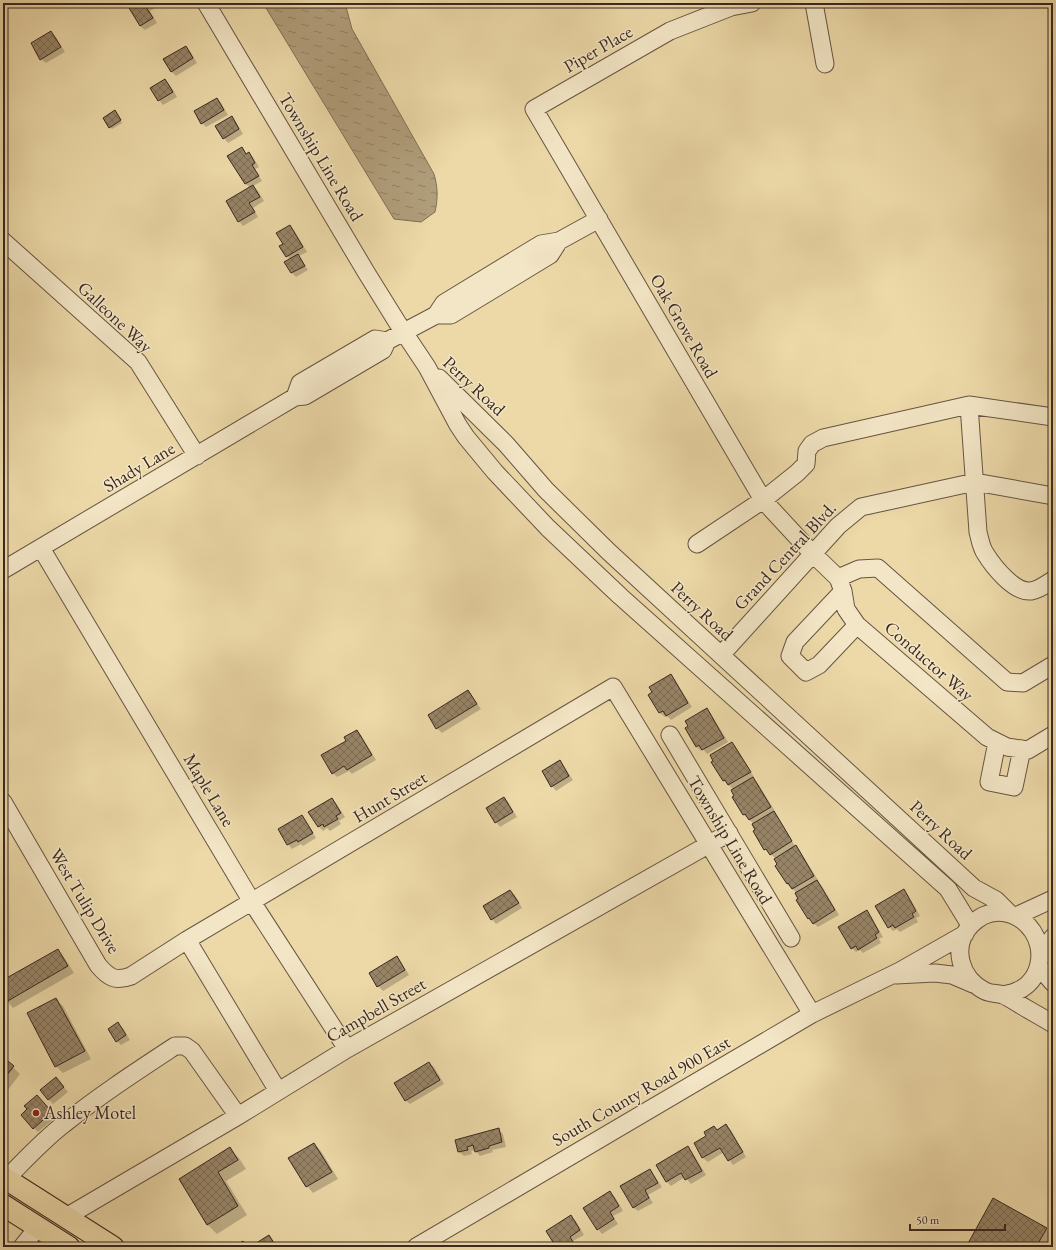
<svg xmlns="http://www.w3.org/2000/svg" width="1056" height="1250" viewBox="0 0 1056 1250" font-family="'EB Garamond',serif">
<style>
.water{fill:url(#water-ripples);stroke:#806e56}
.shadow{fill:#0003}
.building{fill:url(#building-cross-hatch);stroke:#392821}
.lines{fill:none;stroke-linecap:round;stroke-linejoin:round}
.minor-casing{stroke:#665443;stroke-width:19}
.major-casing{stroke:#392821;stroke-width:23}
.minor{stroke:#f3e6c6;stroke-width:17}
.major{stroke:#edd9a8;stroke-width:21}
.poi-dot{fill:#8f2418;stroke:#f3e6c6;stroke-width:1.5}
.labels{text-anchor:middle;stroke-width:3;stroke-linejoin:round;paint-order:stroke}
.street-label{font-size:18px;fill:#392821;stroke:#f3e6c6}
.poi-label{font-size:18px;fill:#392821;stroke:#f3e6c6;text-anchor:start}
</style>
<defs>
<pattern id="water-ripples" width="26" height="14" patternUnits="userSpaceOnUse"><rect width="26" height="14" fill="#b09d7a"/><path d="M2 4q2-2 4 0t4 0M15 11q2-2 4 0t4 0" fill="none" stroke="#908064"/></pattern>
<pattern id="building-cross-hatch" width="8" height="8" patternUnits="userSpaceOnUse"><rect width="8" height="8" fill="#978467"/><path d="M0 0l8 8M0 8l8-8" fill="none" stroke="#7c6c54"/></pattern>
</defs>
<rect width="100%" height="100%" fill="#edd9a8"/>
<filter id="stains"><feTurbulence type="fractalNoise" baseFrequency=".005" numOctaves="4"/><feColorMatrix values="0 0 0 0 .2 0 0 0 0 .09 0 0 0 0 .02 0 0 0 .5 -.17"/></filter>
<radialGradient id="worn" r=".72"><stop offset=".6" stop-color="#630" stop-opacity="0"/><stop offset="1" stop-color="#630" stop-opacity=".3"/></radialGradient>
<path class="water" d="M 263,3 L 345,3 L 352,29 L 434,174 C 438,188 438,198 435,212 L 421,222 L 394,219 Z"/>
<path class="shadow" d="M 127,3 L 155,3 L 157,7 L 150,11 L 157,23 L 145,30 L 140,26 Z
M 51,32 L 56,37 L 65,52 L 46,63 L 41,59 Z
M 185,47 L 190,51 L 197,63 L 176,76 L 171,71 Z
M 165,80 L 170,85 L 177,97 L 163,105 L 159,100 L 152,89 Z
M 217,99 L 221,103 L 228,115 L 206,127 L 202,123 Z
M 116,113 L 122,123 L 112,129 L 104,118 Z
M 231,117 L 236,122 L 243,134 L 228,143 L 224,138 Z
M 241,148 L 247,154 L 249,153 L 253,157 L 259,167 L 255,169 L 262,181 L 253,186 L 258,191 L 264,201 L 253,208 L 258,217 L 243,226 L 239,221 L 250,188 L 246,184 L 229,156 Z
M 289,226 L 294,230 L 307,252 L 299,256 L 308,270 L 296,277 L 292,273 L 286,262 L 290,260 L 281,246 L 284,244 Z
M 670,675 L 675,680 L 692,707 L 671,720 L 667,716 L 665,717 L 660,713 L 650,695 Z
M 468,691 L 472,696 L 481,709 L 442,733 L 437,728 L 429,715 Z
M 707,710 L 711,714 L 728,742 L 707,754 L 703,749 L 701,751 L 696,746 Z
M 357,731 L 361,735 L 376,760 L 352,774 L 349,771 L 337,777 L 333,773 L 347,741 Z
M 732,743 L 736,747 L 754,777 L 753,778 L 757,782 L 775,811 L 773,812 L 778,817 L 795,846 L 800,851 L 818,880 L 817,881 L 822,886 L 839,915 L 818,927 L 808,918 L 797,893 L 787,884 L 777,866 L 779,865 L 776,859 L 765,849 L 754,824 L 744,815 L 733,797 L 736,796 L 733,789 L 723,780 Z
M 560,761 L 564,766 L 573,780 L 556,791 L 552,786 Z
M 504,798 L 508,802 L 517,817 L 500,827 L 496,822 Z
M 332,799 L 336,803 L 345,817 L 339,821 L 341,824 L 330,831 L 327,828 L 323,831 L 318,826 Z
M 302,816 L 306,821 L 316,838 L 303,846 L 301,844 L 292,849 L 288,844 Z
M 904,890 L 908,895 L 920,916 L 916,918 L 918,922 L 900,932 L 897,929 L 893,931 L 889,927 Z
M 510,891 L 515,895 L 522,908 L 496,924 L 492,919 Z
M 867,911 L 871,916 L 883,937 L 879,939 L 881,943 L 863,953 L 860,950 L 856,952 L 852,948 Z
M 58,950 L 64,957 L 74,973 L 13,1008 L 7,1001 L 3,995 L 3,982 Z
M 397,957 L 401,962 L 409,975 L 383,991 L 378,986 Z
M 56,999 L 63,1006 L 91,1059 L 63,1073 L 56,1066 Z
M 118,1023 L 123,1028 L 130,1040 L 121,1045 L 117,1041 Z
M 3,1058 L 20,1074 L 4,1095 L 3,1095 Z
M 429,1063 L 434,1067 L 444,1084 L 410,1104 L 405,1100 Z
M 56,1078 L 68,1092 L 53,1104 L 48,1099 Z
M 41,1100 L 56,1117 L 38,1132 L 34,1128 Z
M 726,1126 L 731,1130 L 746,1157 L 733,1165 L 724,1152 L 708,1162 L 703,1158 L 695,1144 L 708,1136 L 714,1127 L 718,1131 Z
M 498,1129 L 503,1134 L 506,1147 L 492,1150 L 493,1152 L 480,1156 L 475,1150 L 471,1151 L 472,1154 L 464,1156 L 459,1152 L 457,1141 Z
M 314,1144 L 321,1151 L 338,1179 L 313,1193 L 307,1186 Z
M 688,1147 L 692,1152 L 706,1175 L 691,1184 L 685,1177 L 671,1186 L 666,1181 Z
M 230,1149 L 239,1158 L 246,1169 L 226,1181 L 247,1215 L 217,1234 L 207,1224 L 180,1179 Z
M 650,1170 L 654,1175 L 662,1187 L 648,1195 L 653,1203 L 638,1211 L 633,1207 Z
M 610,1193 L 615,1197 L 623,1211 L 613,1216 L 618,1224 L 602,1234 L 598,1229 Z
M 571,1217 L 576,1221 L 584,1235 L 573,1241 L 577,1247 L 557,1247 Z
M 1046,1229 L 1053,1236 L 1053,1242 L 1050,1247 L 967,1247 Z
M 269,1237 L 277,1247 L 252,1247 Z"/>
<path class="building" d="M 126,3 L 152,3 L 146,7 L 153,18 L 140,26 Z
M 51,31 L 61,47 L 40,60 L 31,43 Z
M 186,46 L 193,58 L 171,72 L 163,59 Z
M 165,79 L 173,92 L 158,101 L 150,88 Z
M 217,98 L 224,110 L 201,124 L 194,111 Z
M 115,110 L 121,120 L 109,128 L 103,118 Z
M 232,116 L 239,129 L 223,139 L 215,126 Z
M 242,147 L 246,154 L 249,152 L 255,163 L 252,165 L 259,176 L 245,184 L 227,156 Z
M 253,185 L 260,197 L 249,203 L 255,212 L 238,222 L 226,201 Z
M 290,225 L 303,247 L 286,257 L 279,246 L 283,244 L 276,233 Z
M 298,254 L 305,266 L 291,273 L 284,262 Z
M 671,674 L 688,703 L 666,716 L 663,711 L 659,713 L 648,695 L 652,692 L 649,687 Z
M 468,690 L 477,704 L 436,729 L 428,715 Z
M 707,708 L 724,738 L 702,750 L 699,745 L 696,747 L 685,728 L 688,726 L 685,721 Z
M 357,730 L 372,755 L 347,770 L 344,766 L 332,774 L 321,755 L 346,741 L 344,737 Z
M 732,742 L 751,772 L 728,785 L 725,780 L 723,781 L 711,762 L 713,761 L 710,755 Z
M 560,760 L 569,776 L 551,787 L 542,771 Z
M 753,777 L 771,807 L 749,820 L 745,814 L 743,815 L 732,797 L 734,796 L 731,790 Z
M 504,797 L 513,812 L 495,823 L 486,808 Z
M 332,798 L 341,813 L 336,816 L 338,819 L 324,827 L 323,824 L 318,827 L 308,812 Z
M 774,811 L 792,841 L 770,855 L 766,849 L 764,850 L 753,831 L 755,830 L 752,824 Z
M 302,815 L 313,833 L 298,842 L 297,840 L 287,845 L 278,829 Z
M 796,845 L 814,876 L 792,889 L 788,883 L 787,884 L 775,866 L 777,864 L 774,859 Z
M 817,880 L 835,910 L 813,924 L 809,918 L 808,919 L 796,900 L 798,899 L 795,893 Z
M 904,889 L 916,911 L 912,914 L 914,917 L 895,928 L 893,925 L 888,928 L 875,906 Z
M 510,890 L 519,903 L 491,920 L 483,906 Z
M 867,910 L 879,932 L 875,935 L 877,938 L 858,950 L 856,946 L 851,949 L 838,927 Z
M 58,949 L 68,966 L 6,1002 L 3,997 L 3,980 Z
M 397,956 L 405,970 L 377,987 L 369,973 Z
M 56,998 L 85,1051 L 55,1067 L 27,1013 Z
M 118,1022 L 126,1035 L 116,1042 L 108,1029 Z
M 3,1057 L 14,1066 L 3,1080 Z
M 429,1062 L 440,1080 L 405,1101 L 394,1083 Z
M 56,1077 L 64,1087 L 48,1100 L 40,1090 Z
M 37,1095 L 52,1112 L 33,1129 L 21,1115 L 27,1109 L 24,1106 Z
M 726,1124 L 743,1152 L 728,1161 L 720,1148 L 702,1158 L 694,1143 L 706,1136 L 704,1132 L 714,1126 L 717,1130 Z
M 499,1128 L 502,1142 L 489,1146 L 489,1148 L 475,1152 L 473,1145 L 467,1147 L 468,1150 L 458,1152 L 455,1140 Z
M 314,1143 L 332,1172 L 306,1187 L 288,1158 Z
M 688,1146 L 702,1171 L 685,1180 L 681,1173 L 666,1182 L 656,1165 Z
M 230,1147 L 238,1160 L 218,1172 L 238,1206 L 207,1225 L 179,1179 Z
M 650,1169 L 658,1183 L 645,1190 L 649,1198 L 633,1208 L 620,1186 Z
M 610,1191 L 619,1206 L 610,1212 L 614,1219 L 597,1230 L 583,1208 Z
M 993,1198 L 1047,1228 L 1036,1247 L 966,1247 Z
M 571,1215 L 580,1230 L 570,1237 L 576,1247 L 556,1247 L 546,1231 Z
M 269,1235 L 274,1243 L 267,1247 L 250,1247 Z
M 243,1241 L 247,1247 L 239,1247 L 237,1245 Z"/>
<g class="lines">
<defs>
<path id="minor" d="M 206,3 L 366,272 L 397,322 L 427,367 L 458,425 L 466,437 L 495,472 L 548,528 L 620,596 L 948,889 L 970,925
M 752,3 L 731,7 L 670,31 L 534,109 L 763,500 L 812,553 L 838,578 L 843,591 L 846,609 L 857,625 L 987,737 L 1007,747 L 1028,750 L 1053,735
M 814,3 L 825,64
M 3,241 L 138,362 L 197,456
M 559,241 L 550,255 L 451,315 L 436,315 L 444,303 L 541,244 L 559,241 L 599,219
M 439,378 L 506,444 L 546,490 L 609,552 L 974,888 L 996,900 L 1010,914
M 295,397 L 300,383 L 375,339 L 387,341 L 436,315
M 969,405 L 978,532 C 980,539 981,547 985,553 C 993,566 1014,593 1031,591 C 1038,590 1047,584 1053,580
M 697,544 L 763,500 L 797,473 L 806,464 L 807,451 L 812,444 L 823,438 L 969,405 L 1053,417
M 41,548 L 252,902 L 347,1049
M 3,570 L 295,397 L 305,396 L 383,350 L 387,341
M 838,578 L 859,569 L 878,568 L 1007,682 L 1023,683 L 1053,665
M 843,591 L 795,642 L 790,656 L 806,672 L 819,665 L 857,625
M 721,655 L 838,526 L 861,507 L 975,482 L 1053,496
M 670,735 L 791,938
M 997,742 L 989,782 L 1014,787 L 1022,749
M 3,802 L 98,965 C 108,977 115,982 131,976 L 187,940 L 613,687 L 812,1014
M 1016,916 L 1053,899
M 187,940 L 278,1091
M 1042,952 L 1053,937
M 1040,968 L 1053,983
M 896,975 L 935,973 L 952,975 L 973,984
M 1003,995 C 1007,994 1013,993 1017,991 C 1025,988 1031,982 1035,975 C 1056,933 1004,890 971,925 C 950,947 961,979 985,991 C 991,994 997,993 1003,995 C 1008,997 1014,1001 1019,1004 C 1030,1011 1042,1017 1053,1024
M 6,1179 C 25,1160 43,1140 64,1124 C 100,1095 137,1071 175,1046 L 185,1046 L 192,1051 L 238,1116
M 66,1217 L 238,1116 L 347,1049 L 729,833
M 22,1247 L 38,1227
M 416,1247 L 812,1014 L 900,971 L 965,934"/>
<path id="major" d="M 3,1177 L 113,1247
M 3,1205 L 69,1247"/>
</defs>
<use href="#minor" class="minor-casing"/>
<use href="#major" class="major-casing"/>
<use href="#minor" class="minor"/>
<use href="#major" class="major"/>
</g>
<circle class="poi-dot" cx="36" cy="1113" r="4"/>
<g class="labels">
<g class="street-label">
<text transform="translate(598 49) rotate(-30)" y="6">Piper Place</text>
<text transform="translate(321 157) rotate(59)" y="6">Township Line Road</text>
<text transform="translate(115 317) rotate(43)" y="6">Galleone Way</text>
<text transform="translate(684 326) rotate(60)" y="6">Oak Grove Road</text>
<text transform="translate(474 386) rotate(43)" y="6">Perry Road</text>
<text transform="translate(139 467) rotate(-31)" y="6">Shady Lane</text>
<text transform="translate(785 556) rotate(-47)" y="6">Grand Central Blvd.</text>
<text transform="translate(702 611) rotate(43)" y="6">Perry Road</text>
<text transform="translate(929 661) rotate(41)" y="6">Conductor Way</text>
<text transform="translate(209 790) rotate(59)" y="6">Maple Lane</text>
<text transform="translate(390 797) rotate(-31)" y="6">Hunt Street</text>
<text transform="translate(941 830) rotate(43)" y="6">Perry Road</text>
<text transform="translate(730 840) rotate(59)" y="6">Township Line Road</text>
<text transform="translate(85 901) rotate(59)" y="6">West Tulip Drive</text>
<text transform="translate(376 1010) rotate(-30)" y="6">Campbell Street</text>
<text transform="translate(641 1091) rotate(-30)" y="6">South County Road 900 East</text>
</g>
<g class="poi-label">
<text x="44" y="1119">Ashley Motel</text>
</g>
</g>
<rect width="1056" height="1250" fill="none" stroke="#edd9a8" stroke-width="16"/>
<rect x="4" y="4" width="1048" height="1242" fill="none" stroke="#392821" stroke-width="2"/>
<rect x="8" y="8" width="1040" height="1234" fill="none" stroke="#392821"/>
<path d="M910 1224v6h95v-6" fill="none" stroke="#392821" stroke-width="2"/>
<text x="916" y="1224" font-size="12" fill="#392821" stroke="#f3e6c6" stroke-width="3" paint-order="stroke">50 m</text>
<rect width="100%" height="100%" filter="url(#stains)"/>
<rect width="100%" height="100%" fill="url(#worn)"/>
</svg>
